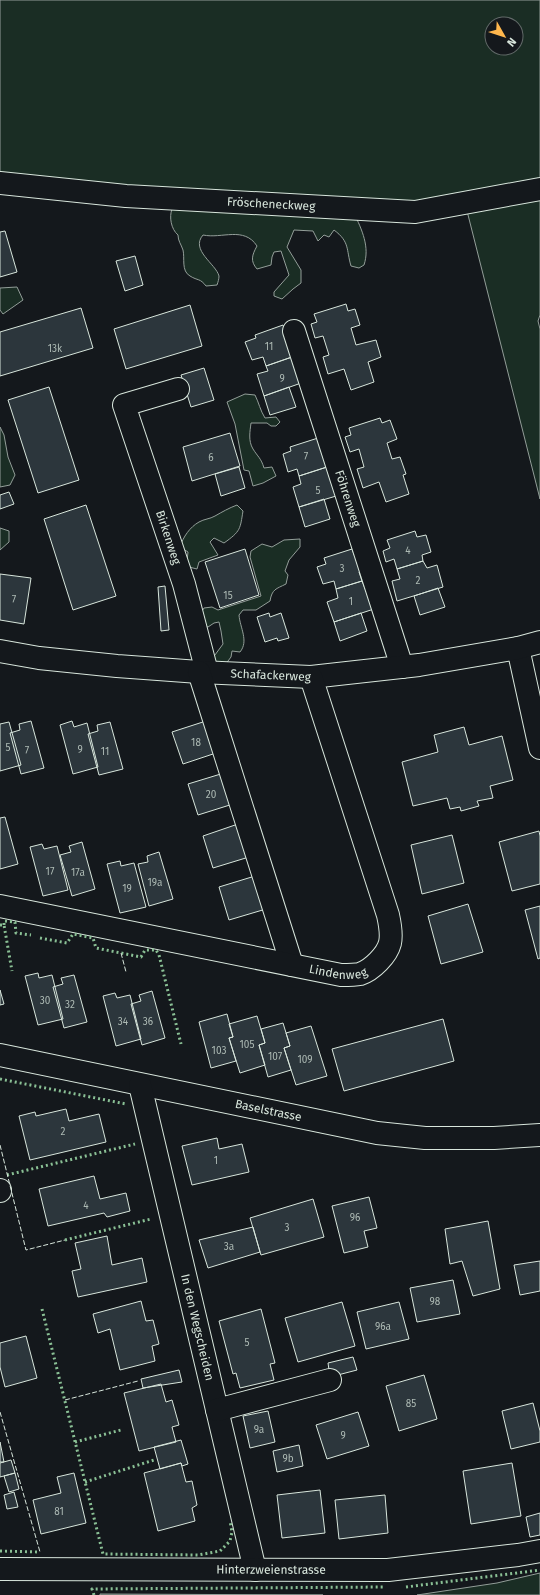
<svg xmlns="http://www.w3.org/2000/svg" width="540" height="1595" viewBox="0 0 540 1595" font-family="'Fira Sans',sans-serif">
<style>
.green{fill:#1a2d24;stroke:#939e99;fill-rule:evenodd}
.building{fill:#2c363c;stroke:#d8e6dc}
.lines{fill:none;stroke-linecap:round;stroke-linejoin:round}
.minor-casing{stroke:#d8e6dc;stroke-width:24}
.minor{stroke:#14181c;stroke-width:22}
.hedge{stroke:#8ac095;stroke-width:3;stroke-dasharray:2 3;stroke-linecap:butt}
.fence{stroke:#d8e6dc;stroke-width:1;stroke-dasharray:5 2;stroke-linecap:butt}
.labels{text-anchor:middle;stroke-width:3;stroke-linejoin:round;paint-order:stroke}
.number-label{font-size:10px;fill:#adbab4}
.street-label{font-size:12px;fill:#d8e6dc;stroke:#14181c}
</style>
<rect width="100%" height="100%" fill="#14181c"/>
<path class="green" d="M 0,0 L 540,0 L 540,315 L 538,321 L 540,329 L 540,499 L 465,203 L 415,212 L 0,183 ZM 492,24 L 516,24 L 516,48 L 492,48 Z
M 172,209 L 354,213 C 362,230 370,247 364,265 L 359,268 L 351,266 C 346,249 350,242 334,230 L 329,237 L 324,235 L 318,241 L 313,231 L 294,230 L 287,247 L 301,270 L 301,283 L 293,289 L 282,299 L 274,296 L 274,292 L 289,275 L 281,251 L 274,252 L 272,257 L 271,265 L 257,269 C 250,261 252,255 257,246 C 244,226 222,239 203,235 C 190,250 216,264 219,276 C 219,279 218,282 217,285 L 206,286 C 200,278 198,281 190,276 C 181,271 185,258 183,250 C 181,244 178,241 178,235 C 171,229 169,217 172,209 Z
M 17,287 L 23,300 L 3,314 L 0,310 L 0,288 Z
M 245,394 L 255,395 C 259,403 260,410 265,418 L 276,417 L 280,422 L 276,426 L 271,426 L 267,423 L 251,423 C 250,431 248,441 253,449 C 258,457 261,458 264,468 L 272,467 L 276,476 L 263,483 L 253,486 L 249,471 L 244,470 L 235,424 L 227,402 Z
M 0,427 L 4,435 L 8,457 L 15,475 L 10,485 L 0,487 Z
M 237,505 L 243,511 C 240,529 241,531 224,543 L 214,538 L 210,542 L 218,555 L 199,562 L 197,569 L 189,567 L 187,561 L 188,552 L 180,547 C 183,537 190,527 199,522 C 204,519 210,519 215,516 C 222,512 229,508 237,505 Z
M 0,528 L 9,531 L 9,542 L 0,550 Z
M 300,539 L 300,547 L 289,560 L 285,571 L 288,575 L 286,584 C 276,589 272,589 270,601 L 256,610 L 243,610 L 239,615 C 240,628 249,641 240,652 L 232,651 L 231,657 L 225,665 L 217,665 L 212,659 L 223,644 L 221,631 L 219,622 L 214,623 L 208,627 L 201,625 L 201,613 L 204,608 L 212,607 L 218,610 L 261,596 L 250,557 L 251,551 L 262,544 L 272,547 L 284,540 Z
M 540,1573 L 540,1595 L 417,1595 L 497,1583 Z
M 100,1594 L 323,1595 L 100,1595 Z"/>
<path class="building" d="M 5,231 L 17,272 L 0,277 L 0,232 Z
M 135,256 L 143,285 L 125,291 L 116,261 Z
M 346,304 L 348,311 L 355,309 L 360,325 L 351,328 L 356,345 L 376,340 L 381,357 L 368,362 L 374,382 L 351,390 L 344,369 L 328,374 L 323,357 L 329,355 L 323,336 L 315,338 L 311,324 L 317,322 L 314,314 Z
M 190,305 L 202,346 L 126,369 L 114,329 Z
M 81,308 L 93,348 L 0,376 L 0,332 Z
M 283,325 L 292,357 L 266,366 L 263,357 L 252,360 L 245,342 L 256,338 L 255,335 Z
M 292,357 L 307,381 L 264,396 L 257,374 L 268,371 L 266,366 Z
M 204,368 L 214,400 L 191,407 L 181,375 Z
M 49,387 L 79,480 L 38,493 L 8,400 Z
M 289,387 L 296,407 L 270,415 L 264,396 Z
M 380,418 L 382,423 L 390,420 L 397,439 L 387,443 L 392,459 L 400,457 L 406,474 L 403,475 L 409,494 L 386,502 L 379,482 L 363,488 L 357,469 L 364,467 L 359,449 L 350,452 L 345,437 L 351,435 L 349,428 Z
M 230,433 L 240,466 L 192,481 L 183,447 Z
M 318,438 L 327,467 L 299,476 L 297,469 L 288,472 L 283,454 L 291,451 L 290,447 Z
M 239,467 L 245,488 L 221,496 L 215,474 Z
M 327,467 L 343,494 L 299,507 L 293,487 L 301,484 L 299,476 Z
M 9,492 L 14,504 L 0,509 L 0,495 Z
M 324,499 L 330,519 L 305,527 L 299,507 Z
M 86,505 L 116,596 L 73,610 L 44,519 Z
M 415,531 L 417,537 L 426,535 L 431,552 L 422,555 L 423,561 L 397,569 L 394,559 L 386,562 L 383,551 L 390,548 L 387,540 Z
M 245,549 L 259,595 L 220,608 L 205,562 Z
M 352,549 L 355,557 L 362,555 L 367,570 L 359,572 L 362,581 L 336,589 L 334,581 L 323,584 L 317,567 L 326,564 L 324,558 Z
M 423,561 L 427,568 L 437,565 L 443,587 L 397,601 L 392,581 L 400,579 L 397,569 Z
M 0,574 L 31,578 L 24,624 L 0,620 Z
M 362,581 L 368,596 L 373,594 L 377,608 L 334,622 L 327,602 L 338,598 L 336,589 Z
M 165,586 L 169,630 L 161,631 L 158,587 Z
M 438,588 L 445,607 L 420,615 L 414,596 Z
M 269,613 L 270,617 L 281,613 L 289,638 L 278,641 L 277,638 L 265,642 L 257,617 Z
M 361,613 L 367,631 L 340,641 L 334,622 Z
M 209,720 L 219,752 L 183,764 L 172,732 Z
M 31,721 L 44,768 L 21,774 L 10,733 L 20,730 L 19,724 Z
M 72,721 L 74,727 L 87,723 L 98,767 L 73,774 L 60,725 Z
M 9,722 L 21,765 L 0,771 L 0,724 Z
M 110,722 L 123,769 L 99,775 L 88,734 L 98,731 L 97,725 Z
M 464,727 L 469,745 L 502,736 L 513,780 L 490,786 L 493,798 L 477,801 L 479,806 L 461,811 L 460,807 L 450,809 L 447,798 L 413,806 L 402,762 L 438,752 L 434,735 Z
M 224,773 L 233,804 L 198,815 L 188,784 Z
M 5,817 L 18,864 L 0,869 L 0,818 Z
M 238,824 L 249,857 L 213,868 L 203,836 Z
M 539,831 L 540,836 L 540,884 L 512,891 L 499,842 Z
M 452,835 L 464,883 L 422,894 L 411,845 Z
M 82,842 L 95,889 L 72,896 L 60,855 L 71,852 L 69,846 Z
M 42,844 L 44,849 L 57,846 L 68,890 L 43,896 L 30,847 Z
M 159,852 L 173,899 L 149,906 L 138,864 L 148,862 L 147,856 Z
M 120,861 L 121,866 L 134,863 L 146,907 L 120,913 L 107,864 Z
M 255,876 L 266,909 L 229,920 L 219,887 Z
M 468,904 L 483,952 L 441,964 L 428,916 Z
M 540,906 L 540,958 L 538,959 L 525,910 Z
M 38,973 L 39,978 L 52,975 L 63,1019 L 38,1025 L 25,976 Z
M 74,975 L 87,1022 L 64,1028 L 53,987 L 63,984 L 61,978 Z
M 0,990 L 4,1004 L 0,1005 Z
M 152,991 L 165,1038 L 142,1045 L 131,1004 L 141,1001 L 139,995 Z
M 115,993 L 117,998 L 130,995 L 141,1039 L 116,1046 L 103,996 Z
M 227,1014 L 233,1037 L 229,1038 L 236,1061 L 211,1068 L 199,1022 Z
M 257,1016 L 265,1043 L 259,1045 L 265,1065 L 240,1073 L 229,1038 L 233,1037 L 229,1024 Z
M 443,1019 L 454,1061 L 344,1091 L 332,1049 Z
M 283,1023 L 290,1046 L 284,1048 L 291,1070 L 268,1077 L 259,1045 L 265,1043 L 261,1029 Z
M 311,1026 L 327,1076 L 296,1085 L 284,1048 L 290,1046 L 286,1033 Z
M 66,1109 L 69,1121 L 99,1114 L 106,1142 L 30,1160 L 19,1116 L 35,1112 L 36,1116 Z
M 217,1138 L 219,1149 L 242,1144 L 249,1172 L 192,1185 L 182,1146 Z
M 94,1176 L 100,1199 L 126,1193 L 130,1211 L 107,1217 L 104,1213 L 48,1226 L 39,1189 Z
M 369,1197 L 377,1228 L 364,1231 L 368,1247 L 344,1253 L 332,1206 Z
M 313,1199 L 324,1237 L 261,1255 L 250,1218 Z
M 488,1221 L 500,1289 L 473,1296 L 462,1261 L 450,1264 L 445,1229 Z
M 253,1227 L 260,1252 L 208,1268 L 199,1240 Z
M 107,1236 L 112,1265 L 142,1258 L 147,1282 L 78,1297 L 72,1271 L 81,1269 L 75,1243 Z
M 540,1261 L 540,1291 L 520,1295 L 514,1265 Z
M 453,1280 L 460,1314 L 417,1322 L 410,1288 Z
M 141,1301 L 146,1321 L 153,1320 L 159,1344 L 152,1346 L 155,1361 L 120,1370 L 110,1329 L 98,1333 L 93,1314 Z
M 342,1302 L 355,1346 L 298,1362 L 285,1318 Z
M 399,1302 L 409,1339 L 366,1349 L 357,1312 Z
M 261,1309 L 275,1363 L 270,1364 L 274,1380 L 240,1388 L 236,1373 L 233,1374 L 219,1321 Z
M 26,1336 L 37,1378 L 5,1387 L 0,1367 L 0,1343 Z
M 353,1357 L 357,1370 L 330,1377 L 328,1363 Z
M 179,1370 L 182,1382 L 143,1388 L 141,1379 Z
M 424,1375 L 437,1419 L 399,1431 L 386,1386 Z
M 161,1384 L 166,1402 L 172,1400 L 179,1425 L 172,1427 L 176,1442 L 139,1451 L 124,1393 Z
M 533,1403 L 540,1431 L 540,1442 L 511,1449 L 502,1411 Z
M 268,1411 L 275,1442 L 250,1448 L 243,1416 Z
M 358,1412 L 369,1446 L 327,1459 L 316,1425 Z
M 181,1440 L 188,1464 L 182,1466 L 181,1463 L 160,1469 L 154,1447 Z
M 0,1442 L 4,1462 L 0,1462 Z
M 299,1445 L 303,1466 L 277,1472 L 273,1451 Z
M 11,1460 L 15,1473 L 0,1477 L 0,1463 Z
M 181,1463 L 186,1482 L 192,1481 L 197,1505 L 192,1508 L 195,1521 L 158,1531 L 144,1473 Z
M 512,1463 L 521,1516 L 471,1524 L 463,1471 Z
M 15,1473 L 19,1489 L 9,1492 L 4,1476 Z
M 74,1473 L 86,1523 L 41,1534 L 33,1500 L 61,1493 L 57,1477 Z
M 320,1490 L 325,1533 L 282,1538 L 277,1495 Z
M 14,1492 L 18,1507 L 7,1509 L 4,1495 Z
M 385,1495 L 388,1533 L 339,1539 L 335,1500 Z
M 540,1513 L 540,1535 L 530,1537 L 526,1517 Z"/>
<g class="lines">
<defs>
<g id="minor">
<path id="s1" d="M 0,183 L 126,196 L 415,212 L 540,189"/>
<path id="s2" d="M 294,331 L 402,667"/>
<path id="s3" d="M 178,389 L 124,405 L 184,584 L 207,672"/>
<path d="M 518,648 L 540,748"/>
<path id="s4" d="M 0,651 L 39,658 L 117,666 L 199,672 L 311,677 L 419,665 L 518,648 L 540,642"/>
<path d="M 199,672 L 292,965"/>
<path id="s5" d="M 0,906 L 341,975 C 347,975 355,975 360,974 C 372,970 387,955 390,943 C 392,934 390,924 388,915 L 311,677"/>
<path id="s6" d="M 0,1055 L 377,1133 L 425,1138 L 494,1138 L 540,1135"/>
<path id="s7" d="M 140,1085 L 255,1570"/>
<path d="M 0,1190 L 0,1191"/>
<path d="M 217,1410 L 330,1380"/>
<path id="s8" d="M 0,1569 L 388,1570 L 518,1555 L 540,1551"/>
</g>
</defs>
<use href="#minor" class="minor-casing"/>
<use href="#minor" class="minor"/>
<path class="hedge" d="M 0,925 L 4,925 L 12,971
M 4,925 L 4,921 L 15,922 L 16,933 L 31,935
M 40,938 L 67,943 L 73,934 L 93,938 L 96,948 L 141,957 L 145,950 L 156,950 L 159,955 L 181,1044
M 0,1079 L 126,1104
M 7,1175 L 135,1144
M 65,1240 L 151,1219
M 42,1309 L 103,1554 L 198,1555 L 220,1551 L 230,1541 L 232,1532 L 230,1521
M 75,1442 L 121,1430
M 85,1482 L 154,1460
M 0,1551 L 40,1552
M 406,1587 L 540,1570
M 94,1595 L 92,1589 L 384,1587"/>
<path class="fence" d="M 121,953 L 126,972
M 0,1145 L 26,1250 L 65,1240
M 65,1400 L 138,1381
M 0,1412 L 40,1552"/>
</g>
<g class="labels">
<g class="number-label">
<text x="269" y="350">11</text>
<text x="55" y="352">13k</text>
<text x="282" y="382">9</text>
<text x="306" y="460">7</text>
<text x="211" y="461">6</text>
<text x="318" y="494">5</text>
<text x="408" y="554">4</text>
<text x="342" y="572">3</text>
<text x="418" y="584">2</text>
<text x="228" y="599">15</text>
<text x="14" y="603">7</text>
<text x="351" y="605">1</text>
<text x="196" y="746">18</text>
<text x="8" y="751">5</text>
<text x="80" y="753">9</text>
<text x="27" y="754">7</text>
<text x="105" y="755">11</text>
<text x="211" y="798">20</text>
<text x="50" y="875">17</text>
<text x="78" y="876">17a</text>
<text x="155" y="886">19a</text>
<text x="127" y="892">19</text>
<text x="45" y="1004">30</text>
<text x="70" y="1008">32</text>
<text x="123" y="1025">34</text>
<text x="148" y="1025">36</text>
<text x="247" y="1048">105</text>
<text x="219" y="1054">103</text>
<text x="275" y="1060">107</text>
<text x="305" y="1063">109</text>
<text x="63" y="1135">2</text>
<text x="216" y="1164">1</text>
<text x="86" y="1209">4</text>
<text x="355" y="1221">96</text>
<text x="287" y="1231">3</text>
<text x="229" y="1250">3a</text>
<text x="435" y="1305">98</text>
<text x="383" y="1330">96a</text>
<text x="247" y="1346">5</text>
<text x="411" y="1407">85</text>
<text x="259" y="1433">9a</text>
<text x="343" y="1439">9</text>
<text x="288" y="1462">9b</text>
<text x="59" y="1515">81</text>
</g>
<g class="street-label">
<text dy="4" stroke="none"><textPath href="#s1" startOffset="272">Fröscheneckweg</textPath></text>
<text dy="4" stroke="none"><textPath href="#s2" startOffset="176">Föhrenweg</textPath></text>
<text dy="4" stroke="none"><textPath href="#s3" startOffset="196">Birkenweg</textPath></text>
<text dy="4" stroke="none"><textPath href="#s4" startOffset="272">Schafackerweg</textPath></text>
<text dy="4" stroke="none"><textPath href="#s5" startOffset="345">Lindenweg</textPath></text>
<text dy="4" stroke="none"><textPath href="#s6" startOffset="274">Baselstrasse</textPath></text>
<text dy="4" stroke="none"><textPath href="#s7" startOffset="249">In den Wegscheiden</textPath></text>
<text dy="4" stroke="none"><textPath href="#s8" startOffset="271">Hinterzweienstrasse</textPath></text>
</g>
</g>
<g transform="translate(504 36) rotate(129)"><circle r="19" fill="#14181c" stroke="#626a69"/>
<path d="M0-3L7 15L0 10L-7 15Z" fill="#ffb74d"/>
<text y="-6" font-size="11" font-weight="bold" text-anchor="middle" fill="#d8e6dc">N</text>
</g>
</svg>
